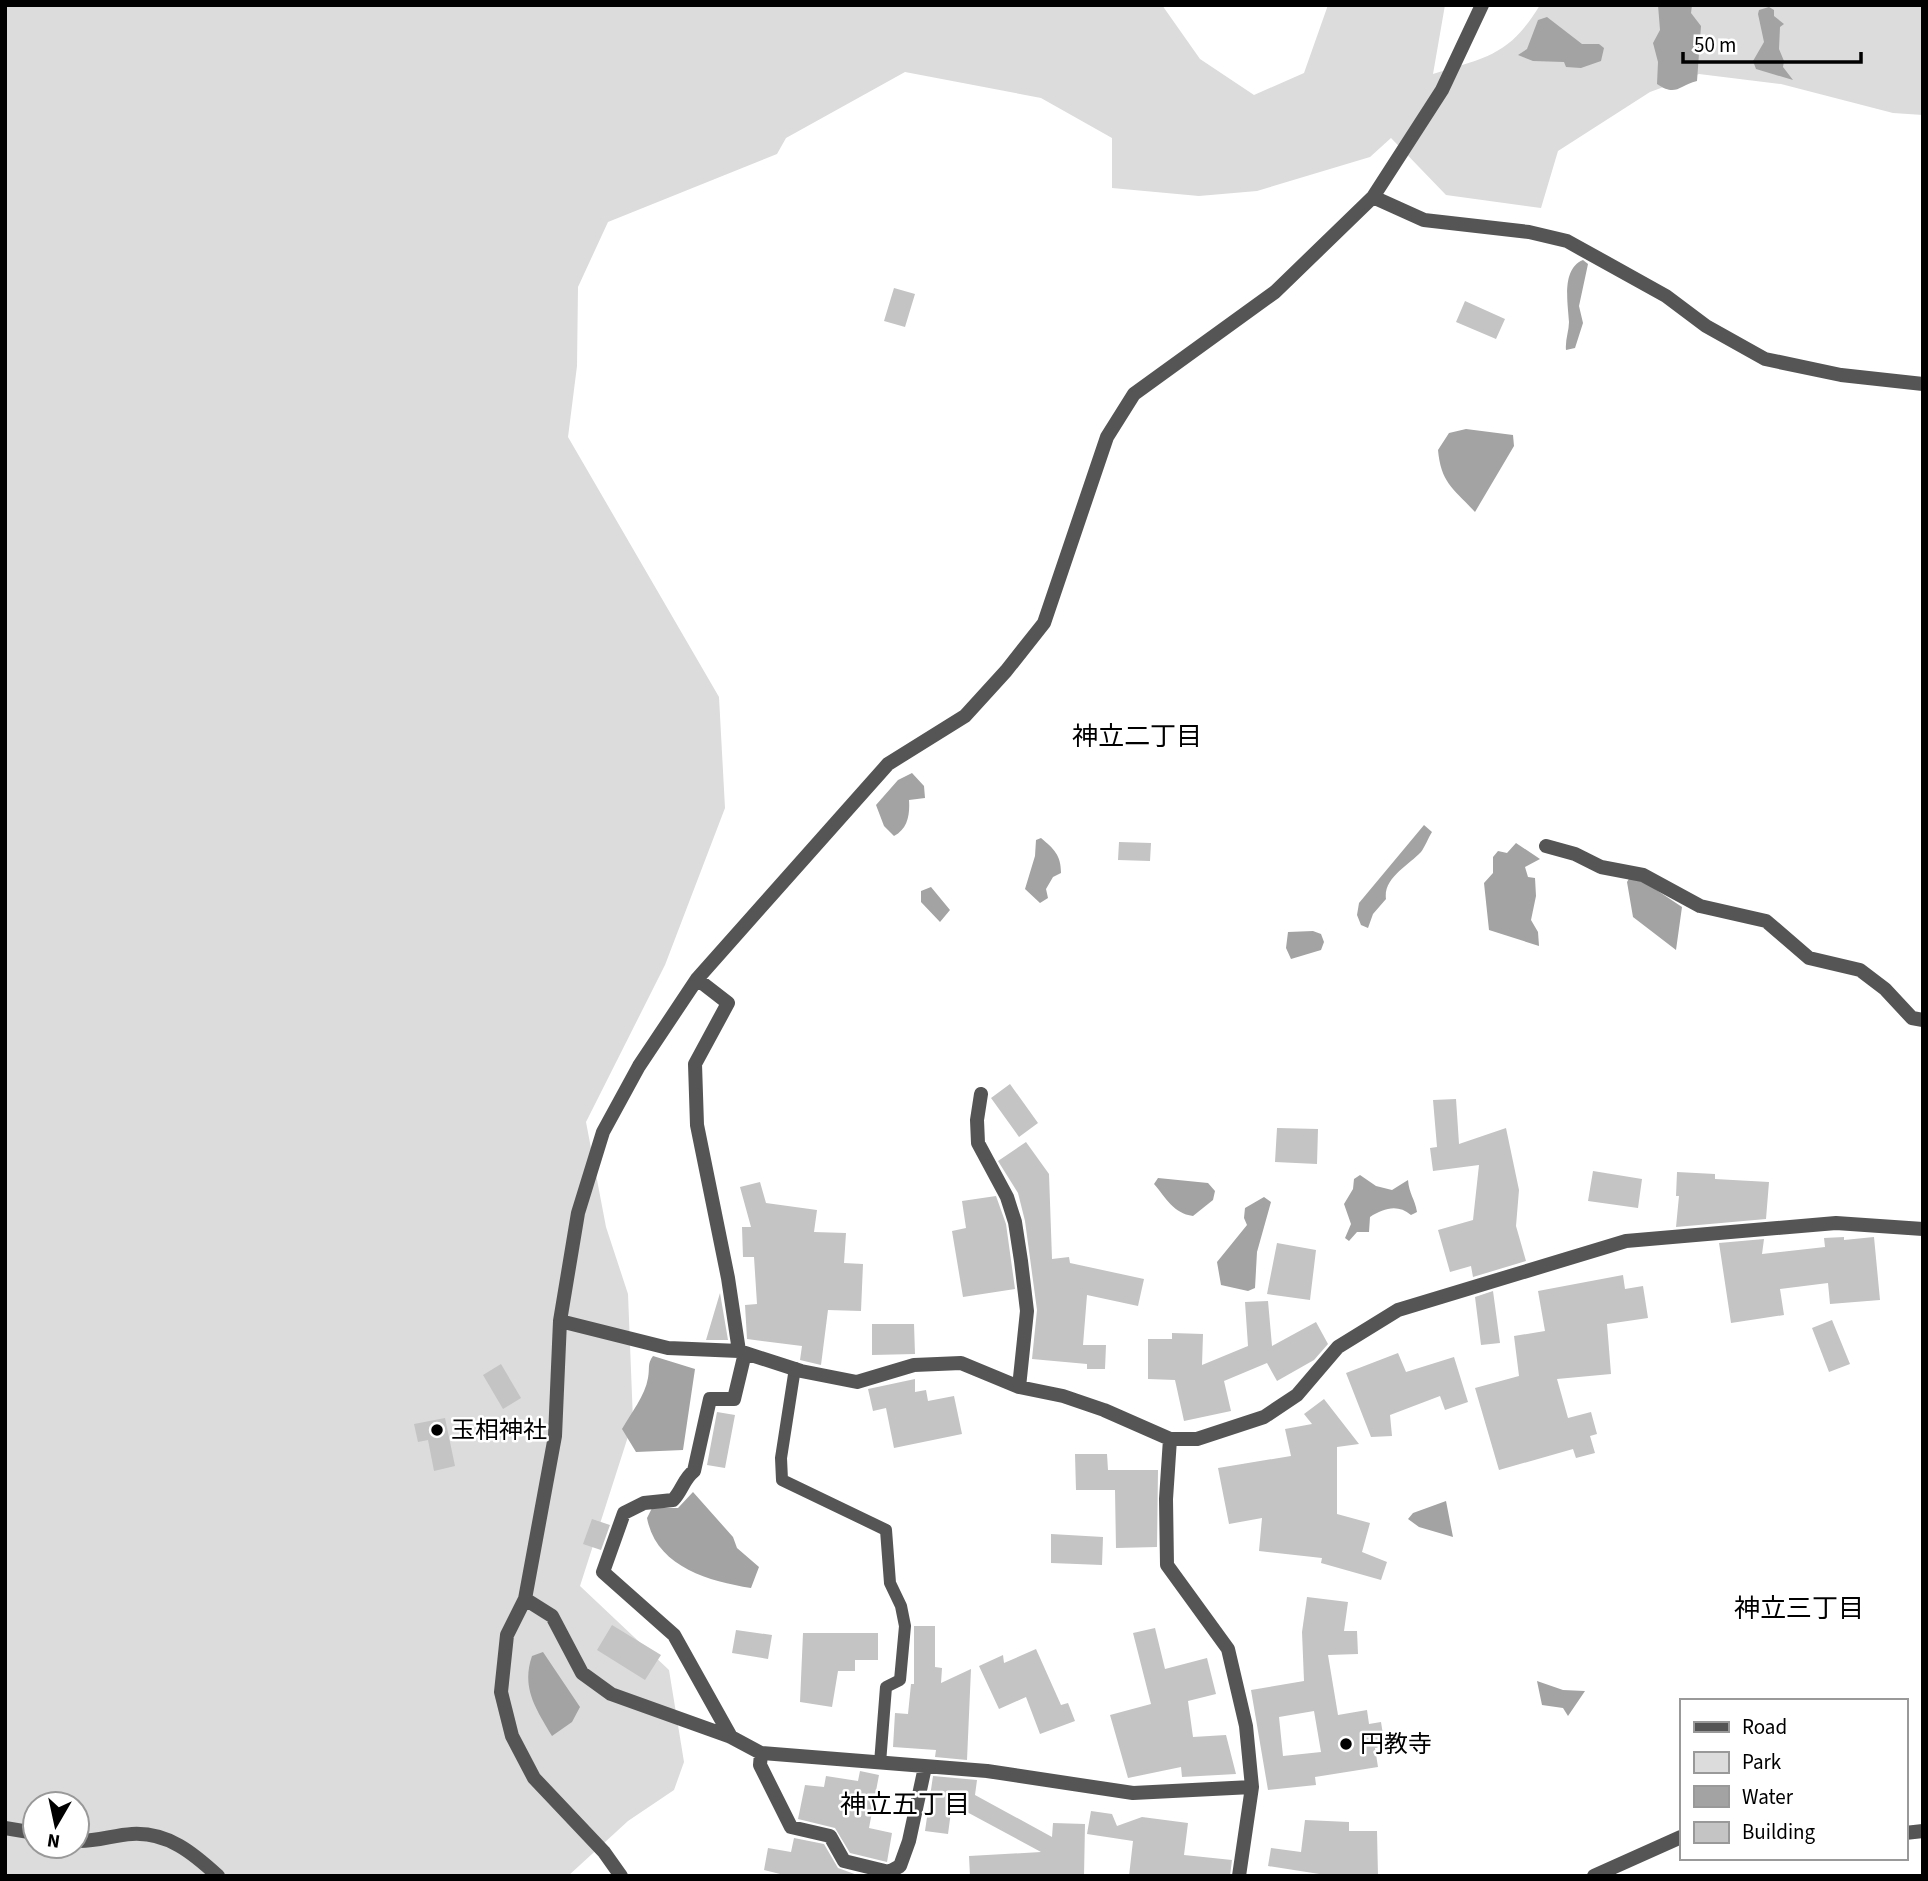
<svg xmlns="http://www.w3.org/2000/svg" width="1928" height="1881" viewBox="0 0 1928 1881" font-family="'Source Sans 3','Noto Sans JP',sans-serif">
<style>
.green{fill:#dcdcdc;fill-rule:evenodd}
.water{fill:#a3a3a3}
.building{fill:#c4c4c4;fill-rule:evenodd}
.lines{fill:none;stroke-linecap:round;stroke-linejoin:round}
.lane{stroke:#555;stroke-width:12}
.street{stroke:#555;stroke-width:14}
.poi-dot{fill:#000;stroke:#fff;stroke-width:2.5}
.labels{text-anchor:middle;stroke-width:5;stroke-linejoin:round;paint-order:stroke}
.poi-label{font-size:24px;fill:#000;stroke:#fff;text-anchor:start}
.neighbourhood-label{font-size:26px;fill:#000;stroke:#fff}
</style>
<rect width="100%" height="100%" fill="#fff"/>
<path class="green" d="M 5,5 L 1162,5 L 1200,59 L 1254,95 L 1304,73 L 1328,5 L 1445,5 L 1433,74 C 1486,57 1509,56 1540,5 L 1923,5 L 1923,115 L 1893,113 L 1781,84 L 1699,74 L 1650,92 L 1558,151 L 1541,208 L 1446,195 L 1391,138 L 1370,157 L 1257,191 L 1199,196 L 1112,188 L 1112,138 L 1041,98 L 905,72 L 786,138 L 777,154 L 608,222 L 578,287 L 577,366 L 568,437 L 719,697 L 725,808 L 665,965 L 586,1122 L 606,1227 L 628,1294 L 633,1421 L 580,1586 L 669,1670 L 684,1762 L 674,1790 L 628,1821 L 568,1876 L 5,1876 ZM 35,1804 L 77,1804 L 77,1846 L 35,1846 Z"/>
<path class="water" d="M 1658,5 L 1692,5 L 1691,13 L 1701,26 L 1697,81 C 1678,86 1676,97 1657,84 L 1658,62 L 1653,43 L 1660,30 Z
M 1769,7 L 1774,10 L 1774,16 L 1784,24 L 1780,27 L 1779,49 L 1784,61 L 1783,67 L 1793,80 L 1756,69 L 1753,61 L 1764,42 L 1758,14 L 1759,10 Z
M 1547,17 L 1582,44 L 1599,44 L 1604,48 L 1601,61 L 1581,68 L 1566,67 L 1564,62 L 1533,61 L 1518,55 L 1527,49 L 1538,20 Z
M 1583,260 L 1588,264 L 1579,306 L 1583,323 L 1575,348 L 1566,350 C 1565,340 1569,331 1569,322 C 1568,303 1561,269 1583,260 Z
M 1466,429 L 1513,435 L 1514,446 L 1475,512 C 1453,488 1441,483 1438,450 L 1449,433 Z
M 912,773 L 924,786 L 925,798 L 909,800 C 910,814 908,829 894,836 L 884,826 L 876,805 L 898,780 Z
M 1424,825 L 1432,832 C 1428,838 1425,847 1421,852 C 1409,865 1383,878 1386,899 L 1373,914 L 1368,928 L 1361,925 L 1357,915 L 1359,903 Z
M 1041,838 C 1054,849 1061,855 1061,873 L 1053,877 L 1046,889 L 1048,898 L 1040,903 L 1025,889 L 1035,856 L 1036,840 Z
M 1516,843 L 1540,859 L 1525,867 L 1528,877 L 1535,878 L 1536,896 L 1531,920 L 1538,932 L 1539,946 L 1489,930 L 1484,883 L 1493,873 L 1493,857 L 1498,851 L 1507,853 Z
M 1630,877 L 1640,879 L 1682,907 L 1676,950 L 1633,917 L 1627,882 Z
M 931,887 L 950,910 L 940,922 L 921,902 L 921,891 Z
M 1313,931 L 1321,934 L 1324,942 L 1321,950 L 1291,959 L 1286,948 L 1288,932 Z
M 1360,1175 L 1376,1186 L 1392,1190 L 1408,1180 C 1409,1194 1415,1199 1417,1212 L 1411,1215 C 1398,1204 1384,1208 1370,1217 L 1369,1232 L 1357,1232 L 1349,1241 L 1345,1238 L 1351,1224 L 1344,1204 L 1353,1189 L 1354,1179 Z
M 1158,1178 L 1208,1183 L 1215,1191 L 1213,1200 L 1193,1216 C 1173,1213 1167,1199 1154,1184 Z
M 1264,1197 L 1271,1202 L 1257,1252 L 1255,1288 L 1248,1291 L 1221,1285 L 1217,1262 L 1247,1225 L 1244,1218 L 1245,1208 Z
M 653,1356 L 695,1369 L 683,1450 L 636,1452 L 622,1429 C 631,1413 645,1396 648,1378 C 650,1368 647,1364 653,1356 Z
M 693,1492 L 733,1537 L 737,1548 L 759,1567 L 751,1588 C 707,1581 656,1566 647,1518 L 652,1508 L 678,1508 Z
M 1446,1501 L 1453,1537 L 1419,1527 L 1408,1519 L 1413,1513 Z
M 543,1652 L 580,1707 L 572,1722 L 552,1736 C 536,1709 521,1688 532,1656 Z
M 1537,1681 L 1563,1690 L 1585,1691 L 1568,1716 L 1563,1708 L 1542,1705 Z"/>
<path class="building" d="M 894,288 L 915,294 L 905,327 L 884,321 Z
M 1465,301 L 1505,319 L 1496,339 L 1456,322 Z
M 1119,842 L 1151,843 L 1150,861 L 1118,860 Z
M 1010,1084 L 1038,1123 L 1019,1137 L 991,1098 Z
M 1456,1099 L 1459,1144 L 1506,1128 L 1519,1190 L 1516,1226 L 1526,1261 L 1473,1277 L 1471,1266 L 1450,1272 L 1438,1230 L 1473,1220 L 1479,1165 L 1433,1171 L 1430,1148 L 1437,1147 L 1433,1100 Z
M 1277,1128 L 1318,1129 L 1317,1164 L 1275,1162 Z
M 1026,1142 L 1049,1174 L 1052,1259 L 1069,1257 L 1070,1263 L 1144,1279 L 1138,1306 L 1087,1295 L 1083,1345 L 1106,1345 L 1105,1369 L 1087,1369 L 1087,1364 L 1032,1359 L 1037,1310 L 1025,1221 L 1018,1193 L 998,1161 Z
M 1593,1171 L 1642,1179 L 1638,1208 L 1588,1201 Z
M 1677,1172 L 1715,1174 L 1715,1179 L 1769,1182 L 1766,1219 L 1676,1227 L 1679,1196 L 1676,1196 Z
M 760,1182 L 766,1203 L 817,1210 L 814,1232 L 846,1233 L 844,1263 L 863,1264 L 861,1311 L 828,1310 L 821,1365 L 800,1360 L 802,1346 L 747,1339 L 745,1305 L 757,1304 L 754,1257 L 743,1257 L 742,1227 L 751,1227 L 740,1187 Z
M 996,1196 L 1006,1224 L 1015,1289 L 963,1297 L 952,1231 L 966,1228 L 962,1201 Z
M 1844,1237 L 1844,1240 L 1874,1237 L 1880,1300 L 1830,1304 L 1828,1283 L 1780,1289 L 1784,1315 L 1731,1323 L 1719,1243 L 1764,1239 L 1762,1254 L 1825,1247 L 1824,1238 Z
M 1277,1243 L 1316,1250 L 1310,1300 L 1267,1294 Z
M 1623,1275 L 1625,1289 L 1643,1286 L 1648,1318 L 1607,1324 L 1611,1374 L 1557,1379 L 1568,1418 L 1591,1412 L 1597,1434 L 1590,1436 L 1595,1453 L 1576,1458 L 1573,1449 L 1499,1470 L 1475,1388 L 1519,1376 L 1514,1336 L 1545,1331 L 1538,1291 Z
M 1493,1291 L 1500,1343 L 1481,1345 L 1475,1297 Z
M 720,1293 L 728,1340 L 706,1340 Z
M 1268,1301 L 1272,1346 L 1316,1322 L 1328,1344 L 1314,1360 L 1277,1381 L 1267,1363 L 1224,1381 L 1231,1411 L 1184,1421 L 1175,1380 L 1148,1379 L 1148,1339 L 1172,1339 L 1172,1333 L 1203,1334 L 1202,1365 L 1248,1346 L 1245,1302 Z
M 1832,1320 L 1850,1364 L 1829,1372 L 1812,1328 Z
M 872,1324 L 914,1324 L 915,1354 L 872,1355 Z
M 1398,1353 L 1406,1372 L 1454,1357 L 1468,1402 L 1445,1410 L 1440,1396 L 1390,1415 L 1392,1436 L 1371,1437 L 1346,1373 Z
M 501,1364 L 521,1398 L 503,1409 L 483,1375 Z
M 915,1379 L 915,1392 L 926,1390 L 928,1401 L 954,1396 L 962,1434 L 894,1448 L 886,1408 L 873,1411 L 868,1389 Z
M 1324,1399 L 1359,1444 L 1337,1447 L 1337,1514 L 1370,1523 L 1362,1552 L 1387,1562 L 1381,1580 L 1321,1563 L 1322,1558 L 1259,1551 L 1262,1518 L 1229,1524 L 1218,1468 L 1291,1456 L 1285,1429 L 1312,1424 L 1304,1414 Z
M 717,1412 L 735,1415 L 725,1468 L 707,1465 Z
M 445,1418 L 455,1466 L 434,1471 L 428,1440 L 418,1442 L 414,1424 Z
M 1075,1454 L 1107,1454 L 1108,1470 L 1158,1470 L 1157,1547 L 1116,1548 L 1115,1490 L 1076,1490 Z
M 592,1519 L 610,1525 L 601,1550 L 583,1544 Z
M 1051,1534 L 1103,1537 L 1102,1565 L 1051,1563 Z
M 1307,1597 L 1348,1602 L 1344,1631 L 1357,1631 L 1358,1654 L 1328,1655 L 1338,1715 L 1367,1710 L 1369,1724 L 1381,1722 L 1385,1747 L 1375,1748 L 1378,1767 L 1315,1777 L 1316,1785 L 1268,1790 L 1251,1690 L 1304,1681 L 1302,1632 ZM 1314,1711 L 1321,1752 L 1283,1756 L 1279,1717 Z
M 612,1625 L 661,1655 L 645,1680 L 597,1650 Z
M 914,1626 L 935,1626 L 935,1667 L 942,1668 L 941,1683 L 971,1669 L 967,1760 L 935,1757 L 936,1750 L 893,1747 L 895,1713 L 908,1714 L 911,1684 L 914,1684 Z
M 1155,1628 L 1165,1669 L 1207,1658 L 1216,1694 L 1188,1701 L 1193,1737 L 1226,1735 L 1236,1774 L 1182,1777 L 1181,1767 L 1128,1778 L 1110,1715 L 1151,1704 L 1133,1633 Z
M 736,1630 L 772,1635 L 768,1659 L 732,1653 Z
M 803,1633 L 878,1633 L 878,1660 L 855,1660 L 855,1671 L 838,1671 L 832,1707 L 800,1702 Z
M 1036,1649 L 1061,1705 L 1068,1703 L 1075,1721 L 1040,1734 L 1026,1697 L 999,1709 L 979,1666 L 1003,1655 L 1004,1663 Z
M 860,1771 L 879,1775 L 869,1828 L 892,1833 L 887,1862 L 850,1853 L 835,1828 L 798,1819 L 805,1785 L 824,1787 L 826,1776 L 858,1781 Z
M 933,1776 L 977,1780 L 975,1795 L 1052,1837 L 1053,1823 L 1085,1824 L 1084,1876 L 970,1876 L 969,1856 L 1041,1852 L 952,1804 L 948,1834 L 925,1831 Z
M 1091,1811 L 1112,1814 L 1117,1826 L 1142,1817 L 1188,1823 L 1184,1855 L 1232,1860 L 1230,1876 L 1129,1876 L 1133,1841 L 1087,1834 Z
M 1305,1820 L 1349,1822 L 1349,1831 L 1377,1831 L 1378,1876 L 1332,1876 L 1268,1866 L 1271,1848 L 1301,1852 Z
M 794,1838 L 824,1844 L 838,1868 L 860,1876 L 788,1876 L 764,1870 L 768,1848 L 791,1852 Z"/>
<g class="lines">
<path class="lane" d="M 795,1368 L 781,1458 L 782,1480 L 886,1530 L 890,1583 L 901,1606 L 905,1626 L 900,1680 L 886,1687 L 880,1763"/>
<path class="street" d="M 1373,197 L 1424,220 L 1529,232 L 1567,241 L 1666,296 L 1706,326 L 1765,359 L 1841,375 L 1923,384
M 1546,846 L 1575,854 L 1601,867 L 1643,875 L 1700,906 L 1766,921 L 1809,958 L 1860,970 L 1885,989 L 1912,1018 L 1923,1020
M 697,979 L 728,1003 L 695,1064 L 697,1125 L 728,1278 L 739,1351
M 981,1094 L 977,1120 L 978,1143 L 1007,1197 L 1015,1222 L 1021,1261 L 1027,1311 L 1019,1387
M 560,1321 L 668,1348 L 739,1351 L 801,1371 L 857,1382 L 914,1365 L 961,1363 L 1019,1387 L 1063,1396 L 1104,1410 L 1170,1439 L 1197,1439 L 1264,1417 L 1297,1395 L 1338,1347 L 1398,1310 L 1626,1241 L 1836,1223 L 1923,1229
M 1170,1439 L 1166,1499 L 1167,1565 L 1228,1649 L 1246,1726 L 1252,1787 L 1239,1876
M 525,1599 L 552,1616 L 582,1673 L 611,1694 L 731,1737 L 761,1753 L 987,1771 L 1133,1793 L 1252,1787
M 731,1737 L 674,1635 L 603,1572 L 624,1513 L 644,1503 L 673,1500 C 682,1491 684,1478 694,1471 L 710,1399 L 734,1399 L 745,1353
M 761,1753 L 760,1765 L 791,1827 L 830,1836 L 844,1861 L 889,1872 L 900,1866 L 909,1841 L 925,1767
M 5,1828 L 35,1833
M 1905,1833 L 1923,1831
M 77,1841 C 95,1842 114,1835 132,1834 C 168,1832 193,1853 218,1876
M 621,1876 L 604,1852 L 534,1778 L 512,1736 L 501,1692 L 507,1635 L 525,1599 L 555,1436 L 560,1321 L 578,1213 L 603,1132 L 639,1066 L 697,979 L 888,764 L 965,716 L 1006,671 L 1044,623 L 1107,437 L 1134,394 L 1275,292 L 1373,197 L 1442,90 L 1482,5
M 1594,1876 L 1681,1837"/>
</g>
<g class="poi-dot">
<circle cx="437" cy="1430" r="7"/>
<circle cx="1346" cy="1744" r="7"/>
</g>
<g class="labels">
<g class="poi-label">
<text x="451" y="1438">玉相神社</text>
<text x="1360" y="1752">円教寺</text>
</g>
<g class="neighbourhood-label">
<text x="1137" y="745">神立二丁目</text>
<text x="1799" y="1617">神立三丁目</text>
<text x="905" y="1813">神立五丁目</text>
</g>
</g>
<rect width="1928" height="1881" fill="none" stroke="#000000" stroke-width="14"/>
<rect x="1680" y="1699" width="228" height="161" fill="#ffffff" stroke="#999999" stroke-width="2"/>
<rect x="1694" y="1722" width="35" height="10" fill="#555555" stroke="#999999" stroke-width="2"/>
<text x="1742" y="1734" font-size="21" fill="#000000">Road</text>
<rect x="1694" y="1752" width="35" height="21" fill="#dcdcdc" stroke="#999999" stroke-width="2"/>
<text x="1742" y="1769" font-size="21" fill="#000000">Park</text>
<rect x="1694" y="1786" width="35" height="21" fill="#a3a3a3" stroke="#999999" stroke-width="2"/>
<text x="1742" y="1804" font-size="21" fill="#000000">Water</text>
<rect x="1694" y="1822" width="35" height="21" fill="#c4c4c4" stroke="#999999" stroke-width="2"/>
<text x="1742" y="1839" font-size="21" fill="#000000">Building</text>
<g transform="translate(56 1825) rotate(189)"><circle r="33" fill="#ffffff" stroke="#999999" stroke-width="2"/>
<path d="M0-5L12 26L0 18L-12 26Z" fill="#000000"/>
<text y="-10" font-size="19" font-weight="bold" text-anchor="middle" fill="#000000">N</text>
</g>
<path d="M1683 52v10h178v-10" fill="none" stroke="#000000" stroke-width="3.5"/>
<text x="1694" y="52" font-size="21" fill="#000000" stroke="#ffffff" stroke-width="5" paint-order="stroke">50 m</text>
</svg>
